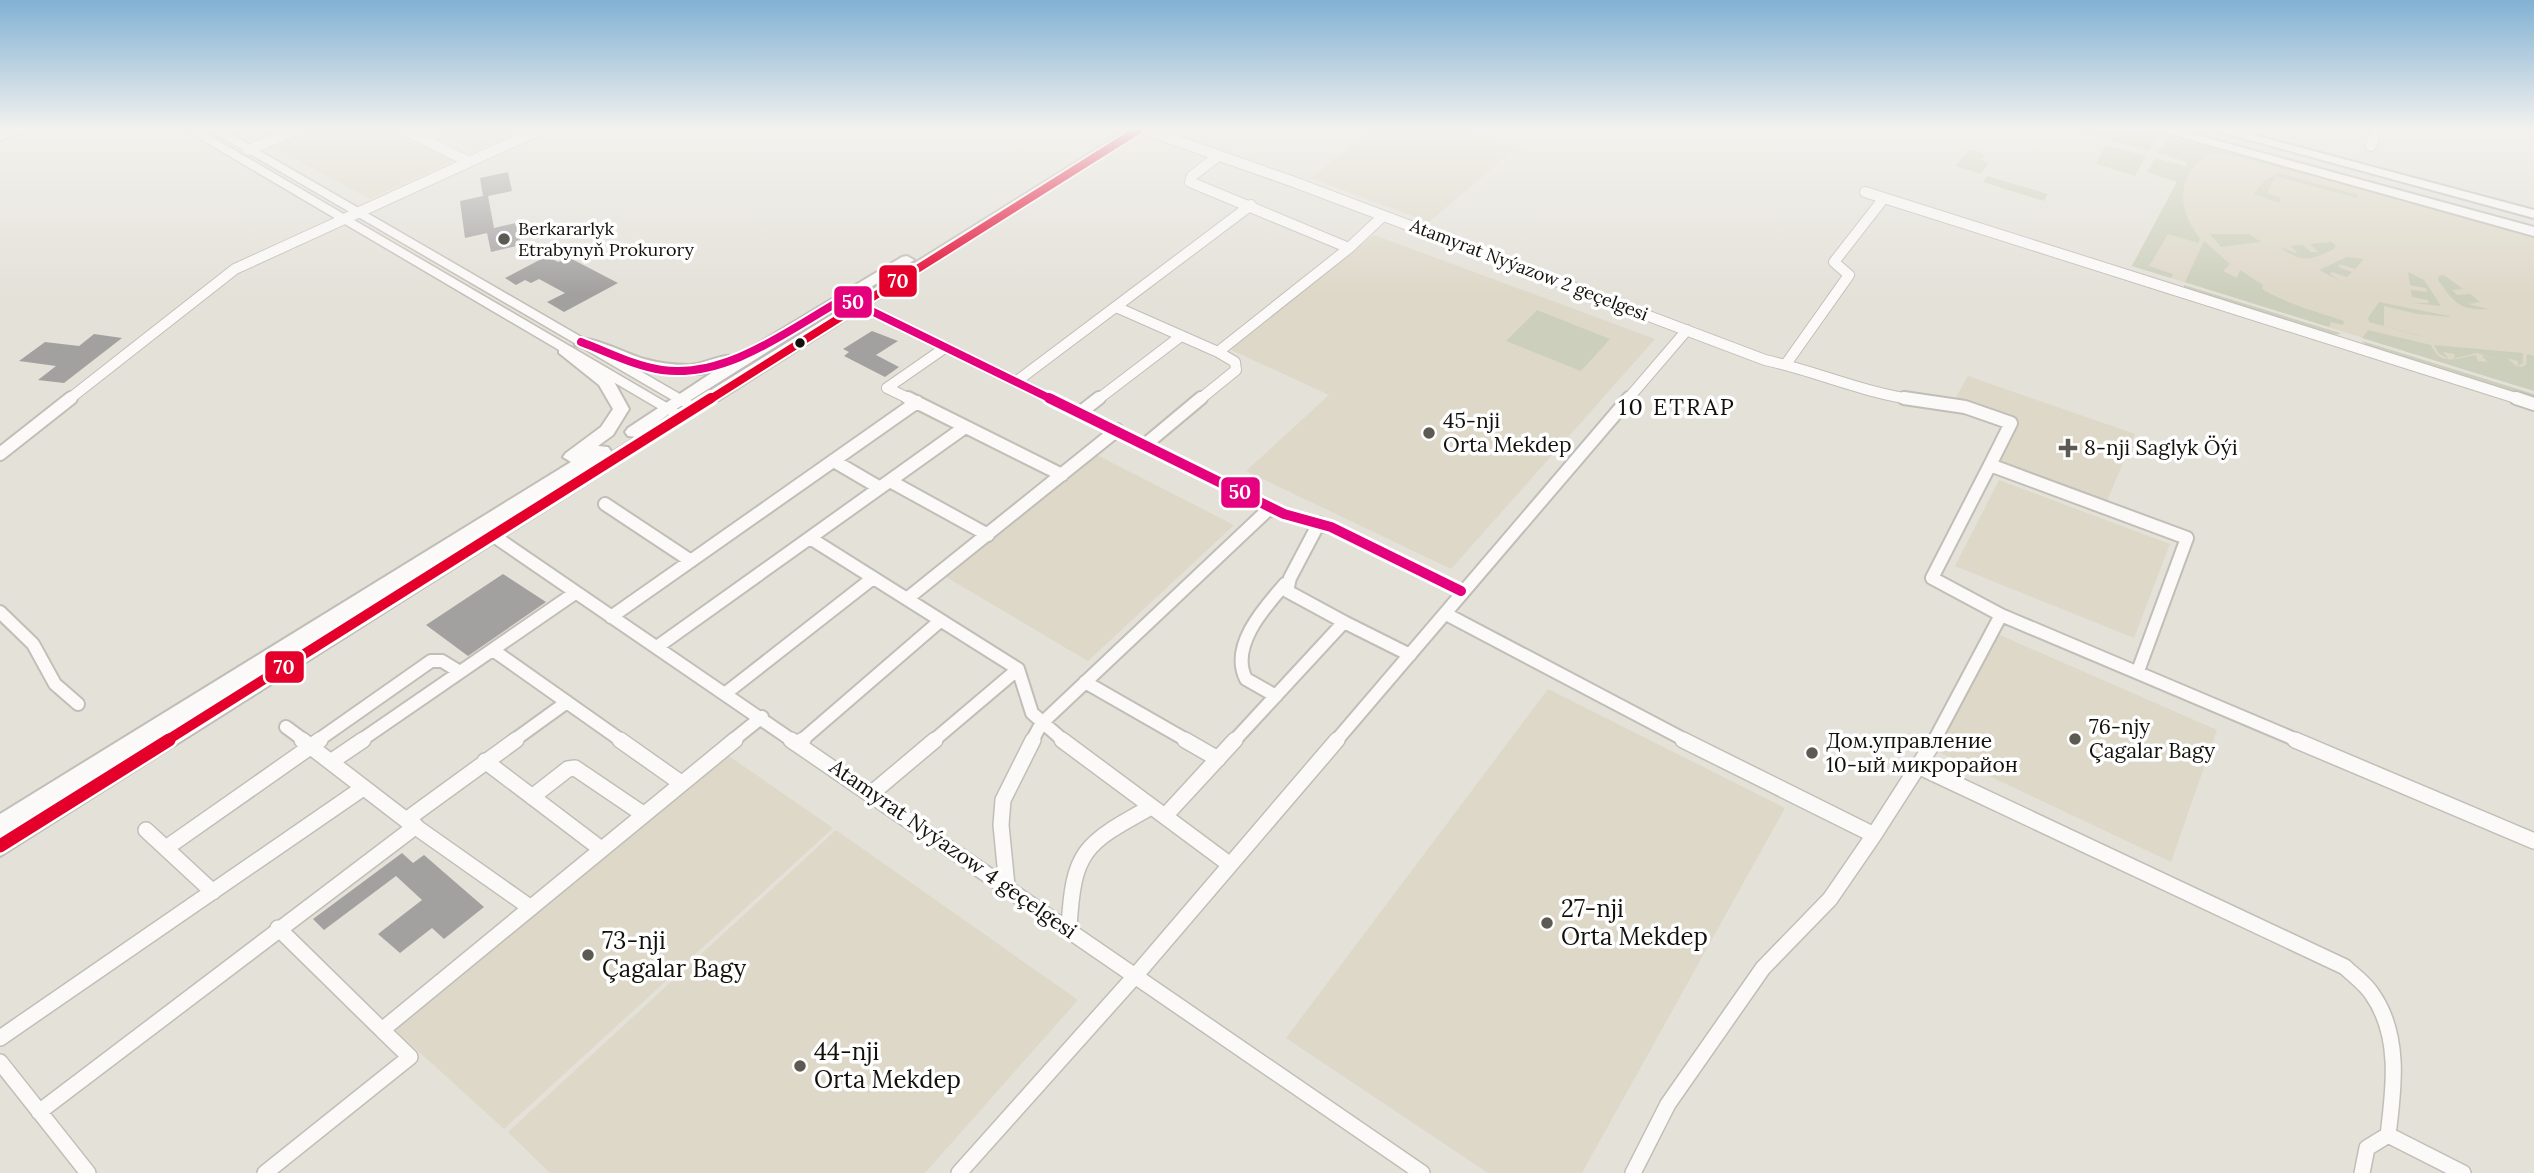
<svg xmlns="http://www.w3.org/2000/svg" width="2534" height="1173" viewBox="0 0 2534 1173" font-family="Lora,serif">
<style>
.built{fill:#ded8c8}
.green{fill:#cccfbc}
.building{fill:#a3a1a0}
.lines{fill:none;stroke-linecap:round;stroke-linejoin:round}
.street-far2-casing{stroke:#c1beb7;stroke-width:12}
.street-far1-casing{stroke:#c1beb7;stroke-width:16}
.street-casing{stroke:#c1beb7;stroke-width:18}
.secondary-casing{stroke:#c1beb7;stroke-width:3}
.primary-casing{stroke:#c1beb7;stroke-width:4}
.street-far2{stroke:#fbfaf9;stroke-width:10}
.street-far1{stroke:#fbfaf9;stroke-width:12}
.street{stroke:#fbfaf9;stroke-width:15}
.secondary{fill:#fbfaf9;fill-rule:evenodd}
.primary{fill:#fbfaf9;fill-rule:evenodd}
.bus-1-far1-casing{stroke:#fff;stroke-width:12}
.bus-1-casing{stroke:#fff;stroke-width:16}
.bus-2-far2-casing{stroke:#fff;stroke-width:12}
.bus-2-far1-casing{stroke:#fff;stroke-width:16}
.bus-2-casing{stroke:#fff;stroke-width:18}
.bus-1-far1{stroke:#e5007d;stroke-width:8}
.bus-1{stroke:#e5007d;stroke-width:10}
.bus-2-far2{stroke:#e4002b;stroke-width:8}
.bus-2-far1{stroke:#e4002b;stroke-width:10}
.bus-2{stroke:#e4002b;stroke-width:13}
.poi-dot{fill:#5c5a53;stroke:#fff;stroke-width:2.5}
.bus-dot{fill:#13110b;stroke:#fff;stroke-width:2.5}
.labels{text-anchor:middle;stroke-width:7;stroke-linejoin:round;paint-order:stroke}
.far-poi-label{font-size:18px;fill:#13110b;stroke:#fff;text-anchor:start}
.far-street-label{font-size:18px;fill:#13110b;stroke:#fff}
.poi-label{font-size:21px;fill:#13110b;stroke:#fff;text-anchor:start}
.street-label{font-size:21px;fill:#13110b;stroke:#fff}
.neighbourhood-label{font-size:23px;letter-spacing:2px;fill:#13110b;stroke:#fff}
.near-poi-label{font-size:24px;fill:#13110b;stroke:#fff;text-anchor:start}
.line-badge{stroke:#fff;stroke-width:2.5}
.badge-label{font-size:19px;text-anchor:middle;font-weight:bold;fill:#fff}
</style>
<rect width="100%" height="100%" fill="#e4e1d9"/>
<path class="built" d="M 312,130 L 399,130 L 458,159 L 370,199 L 272,147 Z
M 432,130 L 519,130 L 473,151 Z
M 1374,130 L 1462,130 L 1516,148 L 1429,222 L 1310,178 Z
M 2197,144 L 2534,235 L 2534,391 L 2132,266 Z
M 1374,235 L 1655,339 L 1451,569 L 1246,471 L 1329,395 L 1229,349 Z
M 1968,376 L 2135,434 L 2107,501 L 2000,461 L 2020,422 L 1955,399 Z
M 1097,455 L 1234,525 L 1088,661 L 946,577 Z
M 1999,480 L 2170,544 L 2134,638 L 1955,566 Z
M 1993,632 L 2217,730 L 2171,862 L 1932,749 Z
M 1548,689 L 1785,808 L 1582,1173 L 1488,1173 L 1286,1038 Z
M 726,754 L 833,828 L 504,1129 L 394,1029 Z
M 836,830 L 1078,1000 L 925,1173 L 550,1173 L 508,1132 Z"/>
<path class="green" d="M 2076,130 L 2140,130 L 2159,135 L 2149,151 Z
M 2167,137 L 2197,144 L 2392,197 L 2223,153 L 2209,154 C 2176,175 2176,209 2200,238 L 2198,243 L 2168,234 L 2149,266 L 2173,274 L 2171,278 L 2132,266 L 2177,182 L 2147,172 L 2155,158 L 2185,166 L 2187,162 L 2158,153 Z
M 2108,146 L 2146,156 L 2135,176 L 2096,164 L 2104,148 Z
M 1969,150 L 1985,154 L 1981,160 L 1989,163 L 1981,174 L 1955,166 Z
M 2279,173 L 2358,195 L 2357,198 L 2275,176 L 2267,193 L 2281,198 L 2279,203 L 2254,194 L 2264,181 Z
M 1987,176 L 2048,194 L 2044,201 L 1983,182 Z
M 2210,234 L 2249,234 L 2261,242 L 2221,247 Z
M 2204,241 L 2230,264 L 2223,271 L 2237,278 L 2240,270 L 2263,285 L 2262,289 C 2289,305 2315,311 2344,321 L 2343,325 L 2331,322 L 2329,327 L 2185,282 Z
M 2332,242 L 2336,246 L 2334,249 C 2310,260 2303,264 2280,247 L 2298,254 L 2291,246 L 2303,245 L 2311,252 L 2318,252 L 2310,244 Z
M 2347,257 L 2364,259 L 2355,269 L 2340,264 L 2338,267 L 2352,272 L 2347,277 L 2332,272 L 2330,274 L 2342,282 L 2319,270 Z
M 2408,272 L 2424,280 L 2441,306 L 2413,303 L 2429,303 L 2428,300 L 2412,297 L 2411,290 L 2427,292 L 2426,288 L 2410,285 Z
M 2444,275 L 2463,289 L 2452,290 L 2457,295 L 2470,294 L 2480,302 L 2468,304 L 2489,309 C 2459,311 2455,303 2438,280 L 2439,276 Z
M 2184,285 L 2340,333 L 2340,334 L 2332,335 L 2184,289 Z
M 2379,302 L 2449,316 L 2450,317 L 2417,314 L 2384,306 L 2384,326 L 2422,336 L 2416,335 L 2369,322 L 2368,318 Z
M 1537,310 L 1610,339 L 1581,371 L 1506,341 Z
M 2368,330 L 2431,345 C 2440,367 2458,358 2476,355 L 2478,361 L 2488,362 L 2481,355 L 2521,367 L 2526,365 L 2527,354 L 2534,356 L 2534,391 L 2362,338 Z
M 2362,341 L 2534,394 L 2534,398 L 2367,346 Z
M 2434,345 L 2523,353 L 2523,363 L 2518,366 L 2518,361 L 2507,358 L 2516,366 L 2477,353 L 2452,359 L 2455,357 L 2454,354 L 2443,352 L 2449,359 L 2439,354 Z"/>
<path class="building" d="M 508,172 L 512,191 L 488,196 L 494,228 L 516,223 L 521,245 L 491,252 L 487,233 L 465,238 L 460,201 L 483,196 L 480,178 Z
M 547,256 L 558,262 L 568,257 L 618,283 L 564,312 L 547,302 L 565,293 L 539,279 L 531,283 L 525,280 L 516,285 L 505,278 Z
M 872,331 L 898,341 L 876,355 L 899,367 L 885,377 L 844,356 L 849,352 L 843,349 Z
M 94,334 L 122,338 L 64,383 L 38,380 L 56,366 L 19,361 L 45,342 L 79,346 Z
M 503,574 L 546,602 L 468,656 L 426,625 Z
M 402,853 L 413,863 L 424,855 L 484,907 L 444,939 L 432,928 L 400,953 L 378,934 L 422,900 L 396,876 L 324,930 L 313,919 Z"/>
<g class="lines">
<defs>
<path id="street-far2" d="M 405,130 L 469,162
M 1146,130 L 1294,182 L 1765,360 C 1816,371 1864,393 1916,400
M 2371,146 L 2376,130
M 248,150 L 297,130
M 1218,156 L 1192,176 L 1190,182 L 1349,248
M 1865,192 L 2522,400
M 845,298 L 1053,400
M 1116,307 L 1218,352 L 1349,248 L 1383,216
M 1786,364 L 1849,275 L 1834,262 L 1884,198
M 1017,381 L 1251,205
M 68,400 L 235,269 L 539,130
M 912,400 L 887,388 L 946,347
M 1097,400 L 1181,336
M 1199,400 L 1236,370 L 1235,362 L 1218,352
M 1627,400 L 1687,330"/>
<path id="street-far1" d="M 908,398 L 1062,475
M 1049,398 L 1284,514 L 1331,527 L 1461,591
M 1904,398 L 1965,407 L 2011,423 L 1990,465
M 2516,398 L 2534,404
M 1081,412 L 1099,398
M 1146,444 L 1201,398
M 0,454 L 71,398
M 834,461 L 880,488
M 890,481 L 988,535
M 605,504 L 691,561
M 1319,523 L 1290,578 L 1287,591 L 1344,622
M 488,532 L 793,741
M 810,538 L 1018,669 L 1032,713 L 1064,741
M 908,598 L 1117,430
M 0,612 L 33,644 L 55,684 L 78,704
M 1446,614 L 1687,741
M 611,617 L 917,402
M 657,647 L 965,427
M 493,650 L 622,741
M 2138,671 L 2187,538 L 1990,465 L 1932,578 L 2001,615 L 2299,741
M 1085,682 L 1188,741
M 726,693 L 873,578
M 1276,696 L 1246,679 C 1229,646 1265,607 1285,584
M 286,727 L 305,741
M 317,741 L 431,661 L 442,661 L 460,672
M 360,741 L 575,593
M 513,741 L 567,702
M 732,741 L 762,717
M 801,741 L 940,621
M 933,741 L 1018,669
M 1032,741 L 1041,724 L 1271,507
M 1234,741 L 1344,622 L 1410,655
M 1336,741 L 1629,398
M 1934,741 L 2001,615"/>
<path id="street" d="M 302,740 L 406,820 L 531,908
M 620,740 L 681,783
M 791,740 L 1422,1173
M 1062,740 L 1229,864
M 1185,740 L 1218,759
M 1683,740 L 1874,835 L 1935,740
M 2295,740 L 2534,841
M 799,743 L 803,740
M 332,761 L 363,740
M 485,761 L 601,849
M 1920,767 L 2345,967 C 2354,976 2365,983 2372,994 C 2401,1035 2394,1088 2388,1135 L 2463,1173
M 872,793 L 935,740
M 532,797 L 568,769 L 575,768 L 643,814
M 1165,816 L 1235,740
M 406,820 L 516,740
M 146,830 L 213,892
M 166,848 L 320,740
M 1007,886 L 1001,825 L 1003,800 L 1033,740
M 278,928 L 382,1030
M 1069,929 C 1073,850 1084,844 1151,807
M 0,1038 L 363,788
M 0,1062 L 88,1173
M 39,1112 L 416,826
M 265,1173 L 410,1057 L 382,1030 L 735,740
M 959,1173 L 1136,975 L 1337,740
M 1633,1173 L 1668,1104 L 1763,968 L 1830,899 L 1874,835
M 2362,1173 L 2367,1148 L 2388,1135"/>
<path id="secondary" d="M 7,130 L 25,130 L 0,141 L 0,133 Z
M 185,130 L 200,130 L 691,417 L 683,422 L 678,420 Z
M 209,130 L 224,130 L 704,408 L 696,413 L 691,411 Z"/>
<path id="primary" d="M 1128,130 L 1144,130 L 0,856 L 0,814 L 571,462 L 563,457 L 566,453 L 601,427 L 613,409 L 599,385 L 559,353 L 559,347 L 571,347 L 612,378 L 629,409 L 613,435 L 598,446 L 608,447 L 611,451 L 608,455 L 637,437 L 628,436 L 625,432 L 628,428 L 713,372 C 664,381 621,361 575,345 L 575,339 C 591,335 627,354 644,359 C 659,363 673,365 688,365 C 704,365 723,352 736,357 L 902,257 L 907,256 L 914,260 L 673,411 L 647,430 Z
M 2156,130 L 2178,130 L 2534,227 L 2534,236 Z
M 2213,130 L 2235,130 L 2534,210 L 2534,218 Z"/>
</defs>
<use href="#street-far2" class="street-far2-casing"/>
<use href="#street-far1" class="street-far1-casing"/>
<use href="#street" class="street-casing"/>
<use href="#secondary" class="secondary-casing"/>
<use href="#primary" class="primary-casing"/>
<use href="#street-far2" class="street-far2"/>
<use href="#street-far1" class="street-far1"/>
<use href="#street" class="street"/>
<use href="#secondary" class="secondary"/>
<use href="#primary" class="primary"/>
<defs>
<path id="bus-1-far1" d="M 581,342 C 608,352 634,366 662,370 C 728,379 791,328 845,298 L 1053,400"/>
<path id="bus-1" d="M 1049,398 L 1284,514 L 1331,527 L 1461,591"/>
<path id="bus-2-far2" d="M 709,400 L 1138,130"/>
<path id="bus-2-far1" d="M 166,741 L 711,398"/>
<path id="bus-2" d="M 0,846 L 169,740"/>
</defs>
<use href="#bus-1-far1" class="bus-1-far1-casing"/>
<use href="#bus-1" class="bus-1-casing"/>
<use href="#bus-2-far2" class="bus-2-far2-casing"/>
<use href="#bus-2-far1" class="bus-2-far1-casing"/>
<use href="#bus-2" class="bus-2-casing"/>
<use href="#bus-1-far1" class="bus-1-far1"/>
<use href="#bus-1" class="bus-1"/>
<use href="#bus-2-far2" class="bus-2-far2"/>
<use href="#bus-2-far1" class="bus-2-far1"/>
<use href="#bus-2" class="bus-2"/>
</g>
<linearGradient id="sky" x2="0" y2="1"><stop stop-color="#82b1d4"/><stop offset="0.44" stop-color="#f3f2ee"/><stop offset="1" stop-color="#f3f2ee" stop-opacity="0"/></linearGradient>
<rect width="2534" height="294" fill="url(#sky)"/>
<g class="poi-dot">
<circle cx="504" cy="239" r="7"/>
<circle cx="1429" cy="433" r="7"/>
<path d="M2064.5 437.5h7v7h7v7h-7v7h-7v-7h-7v-7h7z"/>
<circle cx="2075" cy="739" r="7"/>
<circle cx="1812" cy="753" r="7"/>
<circle cx="1547" cy="923" r="7"/>
<circle cx="588" cy="955" r="7"/>
<circle cx="800" cy="1066" r="7"/>
</g>
<circle class="bus-dot" cx="800" cy="343" r="6"/>
<g class="labels">
<g class="far-poi-label">
<text x="518" y="235">Berkararlyk<tspan x="518" dy="21">Etrabynyň Prokurory</tspan></text>
</g>
<g class="far-street-label">
<text transform="translate(1529 270) rotate(21)" y="6">Atamyrat Nyýazow 2 geçelgesi</text>
</g>
<g class="poi-label">
<text x="1443" y="428">45-nji<tspan x="1443" dy="24">Orta Mekdep</tspan></text>
<text x="2084" y="455">8-nji Saglyk Öýi</text>
<text x="2089" y="734">76-njy<tspan x="2089" dy="24">Çagalar Bagy</tspan></text>
<text x="1826" y="748">Дом.управление<tspan x="1826" dy="24">10-ый микрорайон</tspan></text>
</g>
<g class="street-label">
<text transform="translate(953 849) rotate(35)" y="7">Atamyrat Nyýazow 4 geçelgesi</text>
</g>
<g class="neighbourhood-label">
<text x="1677" y="415">10 ETRAP</text>
</g>
<g class="near-poi-label">
<text x="1561" y="917">27-nji<tspan x="1561" dy="28">Orta Mekdep</tspan></text>
<text x="602" y="949">73-nji<tspan x="602" dy="28">Çagalar Bagy</tspan></text>
<text x="814" y="1060">44-nji<tspan x="814" dy="28">Orta Mekdep</tspan></text>
</g>
</g>
<g class="line-badge">
<rect x="878" y="264" width="40" height="34" rx="7" fill="#e4002b"/>
<rect x="833" y="285" width="40" height="34" rx="7" fill="#e5007d"/>
<rect x="1220" y="476" width="41" height="33" rx="7" fill="#e5007d"/>
<rect x="264" y="650" width="41" height="34" rx="7" fill="#e4002b"/>
</g>
<g class="badge-label">
<text x="898" y="288">70</text>
<text x="853" y="309">50</text>
<text x="1240" y="499">50</text>
<text x="284" y="674">70</text>
</g>
</svg>
